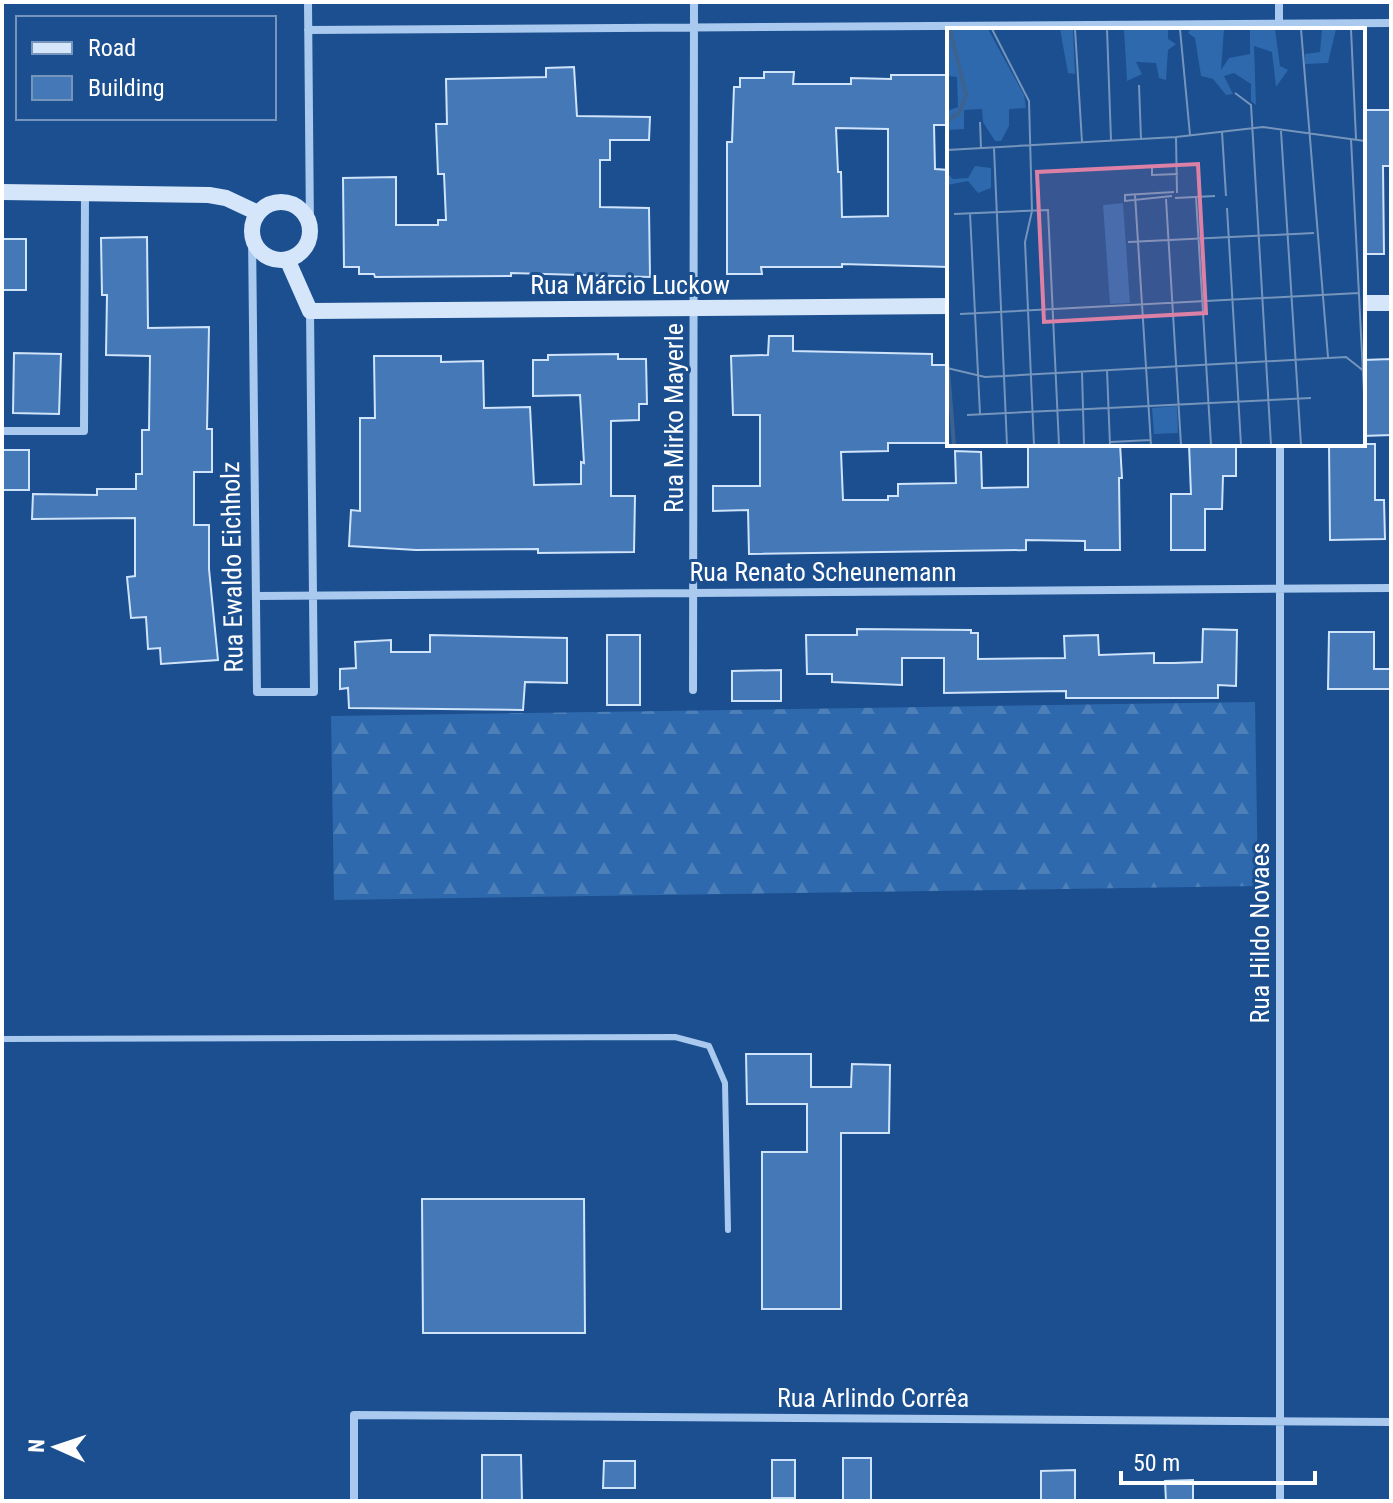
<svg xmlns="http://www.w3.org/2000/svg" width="1393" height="1503" viewBox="0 0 1393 1503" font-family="'Roboto Condensed',sans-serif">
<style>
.forest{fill:url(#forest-firs)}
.building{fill:#4478b7;stroke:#cfe3fa;stroke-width:2;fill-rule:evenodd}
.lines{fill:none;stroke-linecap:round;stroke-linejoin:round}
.lane{stroke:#a9c9ee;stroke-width:6}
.street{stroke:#a9c9ee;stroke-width:8}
.secondary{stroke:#d6e6fa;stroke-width:16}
.labels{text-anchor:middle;stroke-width:6;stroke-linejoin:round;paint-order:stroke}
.street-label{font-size:26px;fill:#fff;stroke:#1b4f8f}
.inset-river{fill:none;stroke:#3c6290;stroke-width:4}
.inset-road{fill:none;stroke:#7695bc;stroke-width:2}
.view{fill:#dd80a5;fill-opacity:0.15;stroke:#dd80a5;stroke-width:4}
.inset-edge{fill:none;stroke:#fff;stroke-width:4}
</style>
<defs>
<pattern id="forest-firs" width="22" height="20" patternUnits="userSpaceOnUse" patternTransform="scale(2)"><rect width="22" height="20" fill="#2e69ad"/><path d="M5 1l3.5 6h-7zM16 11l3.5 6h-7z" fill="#4d80b9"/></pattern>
</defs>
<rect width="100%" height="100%" fill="#1b4f8f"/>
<path class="forest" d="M 1255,702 L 1258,886 L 334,900 L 331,716 Z"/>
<path class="building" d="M 574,67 L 577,116 L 650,117 L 649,140 L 610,140 L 610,160 L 600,160 L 600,207 L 649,208 L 650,277 L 511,273 L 511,276 L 375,277 L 374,274 L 359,274 L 359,267 L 344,267 L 343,178 L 396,177 L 396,225 L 438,225 L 438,220 L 446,220 L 444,174 L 438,174 L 436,124 L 447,124 L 446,79 L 546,77 L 546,68 Z
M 764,72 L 794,72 L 793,84 L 851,84 L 851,78 L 891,79 L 891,75 L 949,75 L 949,125 L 934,125 L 935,169 L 949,170 L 949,267 L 842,264 L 842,267 L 761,267 L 762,274 L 727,274 L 727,142 L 732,142 L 734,87 L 740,87 L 740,78 L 764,78 ZM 836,128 L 888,129 L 888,216 L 842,217 L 841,172 L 838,172 Z
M 1363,110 L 1391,110 L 1391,166 L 1383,166 L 1384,254 L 1363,254 Z
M 147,237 L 148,328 L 209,327 L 207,429 L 212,429 L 212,472 L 194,472 L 194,525 L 209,525 L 209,569 L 218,660 L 161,664 L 160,648 L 148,649 L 146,617 L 131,618 L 127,577 L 135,576 L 135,518 L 32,519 L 33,494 L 97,495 L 97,489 L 136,489 L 136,474 L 142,474 L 142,430 L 149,430 L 150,356 L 106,355 L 107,295 L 102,295 L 101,238 Z
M 2,239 L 26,239 L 26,290 L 2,290 Z
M 769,336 L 793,336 L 793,351 L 932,354 L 932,365 L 949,365 L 949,443 L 888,443 L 888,451 L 841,452 L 843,500 L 888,500 L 888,496 L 898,496 L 898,484 L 956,483 L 955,451 L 981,452 L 982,488 L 1028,487 L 1028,444 L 1120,444 L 1122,478 L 1119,478 L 1120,550 L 1085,550 L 1085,541 L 1026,540 L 1026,550 L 749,554 L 748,510 L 713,511 L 713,486 L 760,486 L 760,415 L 733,415 L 731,356 L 768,355 Z
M 14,353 L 61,354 L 59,414 L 13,413 Z
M 618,354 L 618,359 L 646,359 L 647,404 L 639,404 L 639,420 L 611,421 L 611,496 L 635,496 L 634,552 L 538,553 L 538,549 L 416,550 L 349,546 L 351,510 L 360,511 L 360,418 L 375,418 L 374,356 L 441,356 L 441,362 L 483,361 L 484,408 L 530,407 L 534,485 L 581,484 L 581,462 L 584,463 L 580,395 L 533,396 L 533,360 L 548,360 L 548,355 Z
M 1391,359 L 1391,435 L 1363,436 L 1363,360 Z
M 1189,444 L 1236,444 L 1236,476 L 1223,476 L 1222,509 L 1205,509 L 1205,550 L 1171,550 L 1171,494 L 1191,494 Z
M 1329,444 L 1375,444 L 1375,500 L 1384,500 L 1385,539 L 1330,540 Z
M 2,450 L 29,450 L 29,490 L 2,490 Z
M 857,629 L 971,630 L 971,633 L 978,633 L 978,659 L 1065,658 L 1064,636 L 1098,635 L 1099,655 L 1154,653 L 1154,663 L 1174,663 L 1202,662 L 1203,629 L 1237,630 L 1236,686 L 1218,685 L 1218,698 L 1066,698 L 1066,691 L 944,693 L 944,658 L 902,658 L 902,685 L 832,682 L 832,674 L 807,674 L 806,635 L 857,635 Z
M 1329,632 L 1374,632 L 1374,669 L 1391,669 L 1391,689 L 1328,689 Z
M 430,635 L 567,638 L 567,683 L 525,682 L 523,710 L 349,708 L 348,688 L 340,689 L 340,669 L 356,668 L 355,642 L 391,640 L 391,652 L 430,652 Z
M 607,635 L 640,635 L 640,705 L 607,705 Z
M 781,670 L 781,701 L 732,701 L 732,671 Z
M 746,1054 L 811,1054 L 811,1087 L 851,1087 L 852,1064 L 890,1065 L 889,1133 L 841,1133 L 841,1309 L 762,1309 L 762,1152 L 807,1152 L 807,1104 L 747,1104 Z
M 422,1199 L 584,1199 L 585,1333 L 423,1333 Z
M 482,1455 L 521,1455 L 522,1501 L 482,1501 Z
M 843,1458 L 871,1458 L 871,1501 L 843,1501 Z
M 772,1460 L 795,1460 L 795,1498 L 772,1498 Z
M 604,1461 L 635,1461 L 635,1488 L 603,1488 Z
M 1075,1470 L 1075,1501 L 1041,1501 L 1041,1471 Z
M 1193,1480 L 1193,1501 L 1166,1501 L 1165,1481 Z"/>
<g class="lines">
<path class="lane" d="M 2,1039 L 675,1037 L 709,1046 L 725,1083 L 728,1230"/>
<path class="street" d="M 308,2 L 310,230
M 1279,2 L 1279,30
M 308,30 L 1391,23
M 252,235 L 257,692 L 314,692 L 310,311
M 5,431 L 84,431 L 85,194
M 1280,444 L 1280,1501
M 256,596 L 1391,588
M 693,690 L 694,2
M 354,1501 L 354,1415 L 1391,1422"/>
<path class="secondary" d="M 2,192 L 209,195 L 226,198 L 258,213
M252 231a29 29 0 1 1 58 0a29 29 0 1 1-58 0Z
M 287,259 L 310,311 L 949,306
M 1363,303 L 1391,303"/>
</g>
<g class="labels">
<g class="street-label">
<text x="630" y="294">Rua Márcio Luckow</text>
<text transform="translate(674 418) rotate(-90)" y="9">Rua Mirko Mayerle</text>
<text transform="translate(232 567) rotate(-91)" y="9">Rua Ewaldo Eichholz</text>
<text x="823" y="581">Rua Renato Scheunemann</text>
<text transform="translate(1260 933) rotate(-90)" y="9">Rua Hildo Novaes</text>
<text x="873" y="1407">Rua Arlindo Corrêa</text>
</g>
</g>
<g transform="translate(947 28)">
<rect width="418" height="418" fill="#1b4f8f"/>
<path d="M 0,1 L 41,1 L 77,67 L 79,80 L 62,81 L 62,98 L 54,113 L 48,113 L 36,94 L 35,81 L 17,82 L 17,101 L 0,102 L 0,83 L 11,79 L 10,49 L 0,48 ZM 113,1 L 126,1 L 128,46 L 121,45 ZM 177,1 L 221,1 L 221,11 L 229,16 L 221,22 L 219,52 L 212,50 L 209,35 L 189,34 L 195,46 L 180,53 ZM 244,1 L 277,1 L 274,42 L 282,30 L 303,26 L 303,1 L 328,1 L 333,38 L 341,42 L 329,59 L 325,24 L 307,18 L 309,77 L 304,73 L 304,56 L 287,45 L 277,48 L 286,66 L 279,67 L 266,51 L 254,48 L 248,10 L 241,5 ZM 375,1 L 389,1 L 381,35 L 358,36 L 358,26 L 373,24 ZM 28,138 L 44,140 L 44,160 L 31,165 L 21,153 L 0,157 L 0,145 L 6,151 L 21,150 ZM 176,175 L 183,275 L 163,276 L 156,177 Z" fill="#2e69ad"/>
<path d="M 230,378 L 231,405 L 207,406 L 205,380 Z" fill="#2e69ad"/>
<path class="inset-river" d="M 0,93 L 12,85 L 19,67 L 3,1M 0,330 L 7,417"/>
<path class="inset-road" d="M 45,1 L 82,73 L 85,183 L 78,214 L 87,417M 128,1 L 135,114M 160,1 L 164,112M 233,1 L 243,107M 354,1 L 381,329M 404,1 L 409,111M 192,57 L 194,111M 288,65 L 304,77 L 324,417M 33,94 L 34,120M 334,103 L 354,417M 275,104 L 279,168M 229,109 L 230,165M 404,111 L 418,384M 47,120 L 60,417M 0,122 L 229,109 L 316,99 L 418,113M 205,139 L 205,147 L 231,146M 188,167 L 204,417M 225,168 L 178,173 L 178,167 L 227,164M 249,169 L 264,417M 228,170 L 268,168M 219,171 L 234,417M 280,180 L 294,417M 23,185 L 33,386M 7,186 L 101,182 L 112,417M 181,214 L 367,205M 13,286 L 412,265M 0,340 L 38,349 L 399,329 L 418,344M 160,342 L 163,417M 135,344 L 137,417M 20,387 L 364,370M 163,414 L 204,412"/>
<path class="view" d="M 251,136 L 259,285 L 97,294 L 90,144 Z"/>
<rect width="418" height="418" class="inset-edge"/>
</g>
<rect width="1393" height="1503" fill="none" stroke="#ffffff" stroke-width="8"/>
<rect x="16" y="16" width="260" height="104" fill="#1b4f8f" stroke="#7695bc" stroke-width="2"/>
<rect x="32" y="42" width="40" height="12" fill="#d6e6fa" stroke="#7695bc" stroke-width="2"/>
<text x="88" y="56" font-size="24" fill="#ffffff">Road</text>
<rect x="32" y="76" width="40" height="24" fill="#4478b7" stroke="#7695bc" stroke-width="2"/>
<text x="88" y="96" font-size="24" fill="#ffffff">Building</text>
<g transform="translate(56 1447) rotate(273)" stroke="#1b4f8f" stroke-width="6" paint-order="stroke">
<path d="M0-6L14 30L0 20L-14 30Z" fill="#ffffff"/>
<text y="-12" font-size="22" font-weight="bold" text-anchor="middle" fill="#ffffff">N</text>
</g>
<path d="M1121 1471v12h194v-12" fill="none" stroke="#ffffff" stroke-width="4"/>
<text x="1133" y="1471" font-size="24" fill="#ffffff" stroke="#1b4f8f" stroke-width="6" paint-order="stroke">50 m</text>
</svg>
